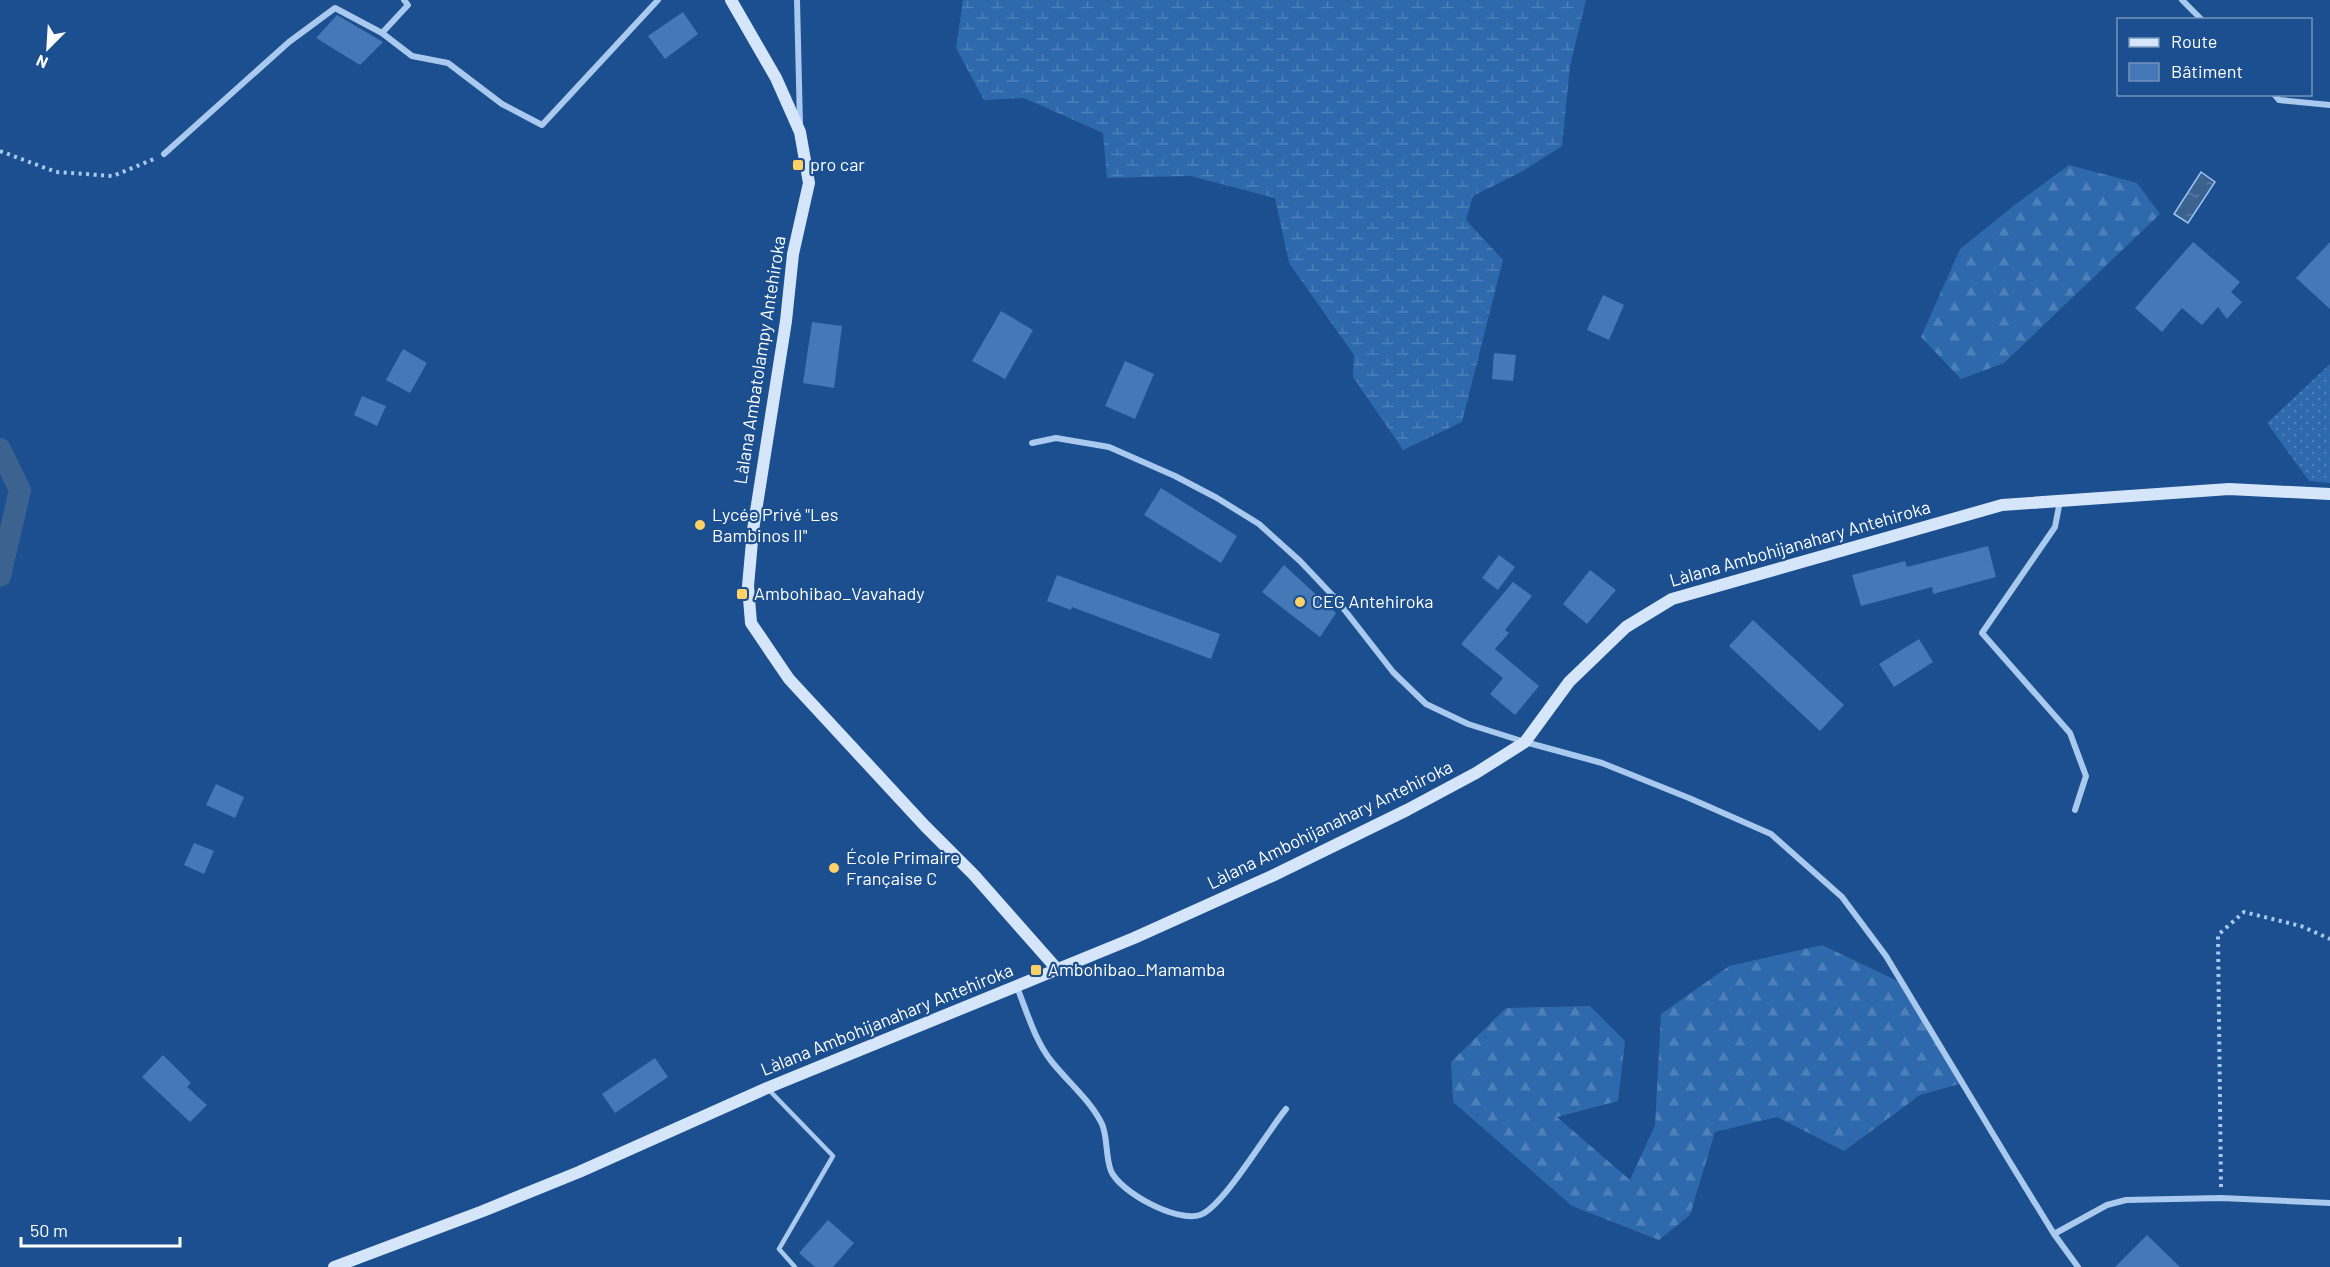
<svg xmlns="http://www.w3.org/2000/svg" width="2330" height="1267" viewBox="0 0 2330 1267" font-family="Barlow,sans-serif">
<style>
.grass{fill:url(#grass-dots)}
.forest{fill:url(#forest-firs)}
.wetland{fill:url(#wetland-marsh)}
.water{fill:url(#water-ripples);stroke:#9cc4f0;stroke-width:1.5}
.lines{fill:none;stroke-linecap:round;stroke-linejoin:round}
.canal{stroke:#3c6290;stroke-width:22}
.building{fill:#4478b7}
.path{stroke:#a9c9ee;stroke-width:4;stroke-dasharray:3 4.5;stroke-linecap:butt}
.lane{stroke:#a9c9ee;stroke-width:4.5}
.street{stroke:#a9c9ee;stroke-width:6}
.secondary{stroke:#d6e6fa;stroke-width:12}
.poi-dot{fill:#ffd166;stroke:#1b4f8f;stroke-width:2}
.labels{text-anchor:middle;stroke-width:4.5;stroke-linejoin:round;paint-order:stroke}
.poi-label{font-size:18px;fill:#fff;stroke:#1b4f8f;text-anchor:start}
.street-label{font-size:18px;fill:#fff;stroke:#1b4f8f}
</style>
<defs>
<pattern id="grass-dots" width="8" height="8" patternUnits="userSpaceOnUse" patternTransform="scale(1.5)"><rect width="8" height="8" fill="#2e69ad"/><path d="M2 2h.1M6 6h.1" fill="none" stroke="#4d80b9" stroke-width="1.8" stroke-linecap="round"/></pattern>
<pattern id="forest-firs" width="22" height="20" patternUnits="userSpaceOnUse" patternTransform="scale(1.5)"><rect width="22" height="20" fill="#2e69ad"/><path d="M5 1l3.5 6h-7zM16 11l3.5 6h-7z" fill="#4d80b9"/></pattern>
<pattern id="wetland-marsh" width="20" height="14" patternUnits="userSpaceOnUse" patternTransform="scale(1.5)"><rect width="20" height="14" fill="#2e69ad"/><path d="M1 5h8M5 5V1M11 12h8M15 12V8" fill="none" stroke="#4d80b9"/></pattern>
<pattern id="water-ripples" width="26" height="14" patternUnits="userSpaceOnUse" patternTransform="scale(1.5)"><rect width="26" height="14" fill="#3c6290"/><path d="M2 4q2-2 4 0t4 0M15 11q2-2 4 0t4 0" fill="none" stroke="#597aa1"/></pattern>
</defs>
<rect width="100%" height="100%" fill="#1b4f8f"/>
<path class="grass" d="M 2330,364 L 2330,483 L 2309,481 L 2267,423 Z"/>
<path class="forest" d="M 2069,165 L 2137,183 L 2160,214 L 2004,363 L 1961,379 L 1921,337 L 1960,249 L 2016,204 Z
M 1822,945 L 1902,983 L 1963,1083 L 1920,1095 L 1844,1151 L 1777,1117 L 1715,1132 L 1690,1215 L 1659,1240 L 1572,1206 L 1453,1102 L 1451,1062 L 1506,1008 L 1590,1006 L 1625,1041 L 1618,1101 L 1557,1117 L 1630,1180 L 1655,1125 L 1661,1014 L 1729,966 Z"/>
<path class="wetland" d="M 963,0 L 1586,0 L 1570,66 L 1562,146 L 1523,171 L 1473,196 L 1466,220 L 1503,260 L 1462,422 L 1403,450 L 1353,377 L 1354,355 L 1289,263 L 1275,198 L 1190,176 L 1107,178 L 1103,133 L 1024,98 L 984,100 L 956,48 Z"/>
<path class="water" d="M 2201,172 L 2215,182 L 2188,223 L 2174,214 Z"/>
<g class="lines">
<path class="canal" d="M 0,449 L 20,490 L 0,576"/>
</g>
<path class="building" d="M 683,12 L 698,34 L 665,59 L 648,36 Z
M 337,15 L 383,42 L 360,65 L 316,38 Z
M 2193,242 L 2240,282 L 2231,292 L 2242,302 L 2227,319 L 2218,307 L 2202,325 L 2182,308 L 2162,332 L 2135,308 Z
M 2330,242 L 2330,309 L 2296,278 Z
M 1603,295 L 1624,305 L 1609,340 L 1587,330 Z
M 1001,311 L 1033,330 L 1005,379 L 972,361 Z
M 812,322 L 842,326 L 834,388 L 803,383 Z
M 403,349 L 427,363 L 410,393 L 386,380 Z
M 1494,353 L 1516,355 L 1513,381 L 1492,379 Z
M 1125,361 L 1154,374 L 1135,419 L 1105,406 Z
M 362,396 L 386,406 L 377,426 L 354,415 Z
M 1161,488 L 1237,536 L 1221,563 L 1144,515 Z
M 1988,546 L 1996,577 L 1933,594 L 1932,587 L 1861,606 L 1852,575 L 1905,561 L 1907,567 Z
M 1499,555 L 1515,567 L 1498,590 L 1482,578 Z
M 1284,565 L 1336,613 L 1320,637 L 1262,592 Z
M 1590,570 L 1616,590 L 1587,624 L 1563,604 Z
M 1057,575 L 1220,634 L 1211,659 L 1072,607 L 1071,610 L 1047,601 Z
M 1513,582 L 1532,596 L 1505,630 L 1509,633 L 1495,649 L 1539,686 L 1515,715 L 1490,694 L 1503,678 L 1461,644 Z
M 1753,620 L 1844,705 L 1820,731 L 1729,646 Z
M 1919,639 L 1933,662 L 1894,687 L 1879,664 Z
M 216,784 L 244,797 L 235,818 L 206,805 Z
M 194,843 L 214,851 L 204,874 L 184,865 Z
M 163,1055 L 191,1083 L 187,1087 L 207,1105 L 190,1122 L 142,1077 Z
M 655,1058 L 668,1077 L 615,1113 L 602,1094 Z
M 828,1220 L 854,1243 L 833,1267 L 815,1267 L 799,1253 Z
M 2147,1235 L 2180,1267 L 2115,1267 Z"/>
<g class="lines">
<path class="path" d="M 0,151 L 56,172 L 113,176 L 154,159
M 2221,1187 L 2218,935 L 2244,912 L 2301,926 L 2330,939"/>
<path class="lane" d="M 769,1090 L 833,1156 L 779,1249 L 795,1267"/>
<path class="street" d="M 797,0 L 800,125
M 2182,0 L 2202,20
M 382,33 L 412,56 L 448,63 L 502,104 L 542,125 L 658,0
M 2274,94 L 2279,100 L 2330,105
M 164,154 L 289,42 L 335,8 L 382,33 L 408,5 L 404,0
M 1032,443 L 1056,438 L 1109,447 L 1175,476 L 1217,498 L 1259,524 L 1300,561 L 1336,599 L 1393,672 L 1426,704 L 1468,724 L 1525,742 L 1602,763 L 1689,798 L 1771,834 L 1842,897 L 1886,956 L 2008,1159 L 2054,1234 L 2078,1267
M 2060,501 L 2055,527 L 1982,633 L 2070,733 L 2086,776 L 2075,810
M 1017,987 C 1027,1012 1035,1041 1052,1062 C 1068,1082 1089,1099 1101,1122 C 1108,1134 1105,1156 1111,1171 C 1120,1192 1177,1223 1200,1215 C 1223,1207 1267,1132 1286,1109
M 2054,1234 L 2107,1205 L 2126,1200 L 2221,1198 L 2330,1203"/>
<path class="secondary" d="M 731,0 L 776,78 L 800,132 L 809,183 L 793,254 L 786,321 L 753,530 L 748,586 L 751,623 L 789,679 L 925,826 L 974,875 L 1057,969
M 334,1267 L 483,1211 L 579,1172 L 767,1088 L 1134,938 L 1272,876 L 1407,810 L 1476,773 L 1525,742 L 1569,682 L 1626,627 L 1672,599 L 2002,505 L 2229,489 L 2330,494"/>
</g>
<g class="poi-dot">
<rect x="792" y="159" width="12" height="12" rx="3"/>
<circle cx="700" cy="525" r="6"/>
<rect x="736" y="588" width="12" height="12" rx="3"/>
<circle cx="1300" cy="602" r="6"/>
<circle cx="834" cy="868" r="6"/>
<rect x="1030" y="964" width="12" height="12" rx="3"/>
</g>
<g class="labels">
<g class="poi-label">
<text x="810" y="171">pro car</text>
<text x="712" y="521">Lycée Privé "Les<tspan x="712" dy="21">Bambinos II"</tspan></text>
<text x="754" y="600">Ambohibao_Vavahady</text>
<text x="1312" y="608">CEG Antehiroka</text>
<text x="846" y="864">École Primaire<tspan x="846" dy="21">Française C</tspan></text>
<text x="1048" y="976">Ambohibao_Mamamba</text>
</g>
<g class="street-label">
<text transform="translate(760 360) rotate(-81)" y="6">Làlana Ambatolampy Antehiroka</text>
<text transform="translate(1800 544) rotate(-16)" y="6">Làlana Ambohijanahary Antehiroka</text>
<text transform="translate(1330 825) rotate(-26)" y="6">Làlana Ambohijanahary Antehiroka</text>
<text transform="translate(887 1020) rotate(-22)" y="6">Làlana Ambohijanahary Antehiroka</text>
</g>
</g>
<rect x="2117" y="18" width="195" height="78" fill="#1b4f8f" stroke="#7695bc" stroke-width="1.5"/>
<rect x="2129" y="38" width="30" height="9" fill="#d6e6fa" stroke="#7695bc" stroke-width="1.5"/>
<text x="2171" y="48" font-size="18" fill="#ffffff">Route</text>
<rect x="2129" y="63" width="30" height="18" fill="#4478b7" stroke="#7695bc" stroke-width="1.5"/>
<text x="2171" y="78" font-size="18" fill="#ffffff">Bâtiment</text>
<g transform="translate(48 48) rotate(204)" stroke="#1b4f8f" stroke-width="4.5" paint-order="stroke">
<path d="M0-4.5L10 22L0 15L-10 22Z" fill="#ffffff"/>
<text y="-9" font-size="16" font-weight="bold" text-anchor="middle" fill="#ffffff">N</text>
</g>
<path d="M21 1237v9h159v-9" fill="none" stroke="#ffffff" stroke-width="3"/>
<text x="30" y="1237" font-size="18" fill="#ffffff" stroke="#1b4f8f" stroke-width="4.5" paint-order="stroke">50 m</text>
</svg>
